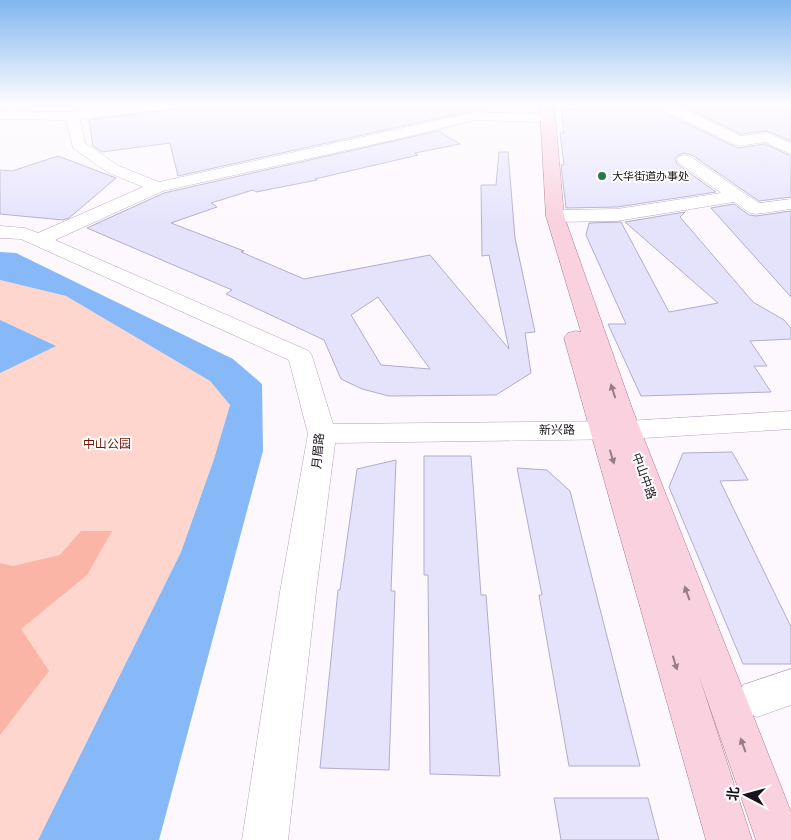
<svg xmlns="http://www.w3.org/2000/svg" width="791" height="840" viewBox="0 0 791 840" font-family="'DM Sans','Noto Sans SC',sans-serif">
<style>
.green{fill:#ffd6cd}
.forest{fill:#fbb5a6}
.water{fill:#87b9f9}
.building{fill:#e5e3fc;stroke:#b0adcb;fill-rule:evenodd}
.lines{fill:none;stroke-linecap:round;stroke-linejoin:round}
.minor-casing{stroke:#b9a2bb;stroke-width:1}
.major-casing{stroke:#aa7b8c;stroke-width:1}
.minor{fill:#fff;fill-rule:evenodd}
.major{fill:#fad1df;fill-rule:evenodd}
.oneway{fill:#967c87}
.poi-dot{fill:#2c7948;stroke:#fff;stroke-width:2}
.labels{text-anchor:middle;stroke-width:4;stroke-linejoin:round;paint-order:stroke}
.far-poi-label{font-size:11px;fill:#1b131c;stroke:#fff;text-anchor:start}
.street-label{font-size:12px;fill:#1b131c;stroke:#fff}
.park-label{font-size:12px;fill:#781504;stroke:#fff}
</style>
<rect width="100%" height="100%" fill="#fdf8fe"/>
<path class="green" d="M 0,280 L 66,296 L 210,381 L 230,405 L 214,459 L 181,552 L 38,840 L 0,840 Z"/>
<path class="forest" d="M 81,531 L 112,531 L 87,575 L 21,629 L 49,671 L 0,735 L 0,563 L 13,566 L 60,555 Z"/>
<path class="water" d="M 0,252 L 16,253 L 233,359 L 262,384 L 263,451 L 159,840 L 38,840 L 181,552 L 214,459 L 230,405 L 210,381 L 66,296 L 0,280 Z
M 0,320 L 56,346 L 0,373 Z"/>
<path class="building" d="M 218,104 L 488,104 L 489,109 L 475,110 L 178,176 L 170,143 L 102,152 L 93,146 L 89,120 Z
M 591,104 L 653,104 L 656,109 L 738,148 L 765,144 L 791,156 L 791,197 L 759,201 L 692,155 L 684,153 L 678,155 L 675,159 L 677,164 L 716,192 L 617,207 L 566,208 L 561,165 L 564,165 L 560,133 L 564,133 L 561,110 L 582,110 Z
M 678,104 L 791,104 L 791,141 L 767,131 L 741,134 Z
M 438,131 L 460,144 L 415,153 L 418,155 L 315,179 L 317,180 L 256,192 L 253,190 L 211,203 L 217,207 L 171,223 L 244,251 L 241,252 L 304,279 L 430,255 L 509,349 L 489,255 L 482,256 L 481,185 L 496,185 L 499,152 L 508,152 L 515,238 L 535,332 L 525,333 L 531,373 L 496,395 L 389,396 L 362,389 L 341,379 L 324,340 L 226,294 L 232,290 L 87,228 L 164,193 ZM 378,297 L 430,369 L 381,365 L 351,315 Z
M 58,156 L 116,178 L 69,218 L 63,220 L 0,214 L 0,170 L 12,171 Z
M 734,204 L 749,215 L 756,216 L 791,211 L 791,297 L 711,208 Z
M 685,212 L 680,217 L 753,302 L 784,320 L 791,328 L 791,339 L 750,341 L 767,366 L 754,366 L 771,392 L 641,396 L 608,324 L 626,324 L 586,235 L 589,223 L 621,222 L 669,312 L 718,303 L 625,222 Z
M 732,452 L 748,480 L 720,481 L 791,627 L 791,664 L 743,664 L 669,487 L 683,453 Z
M 424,456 L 471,456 L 481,595 L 486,595 L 500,776 L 430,774 L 428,575 L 424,575 Z
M 396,460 L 391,591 L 395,591 L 389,770 L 320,768 L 338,590 L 340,590 L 357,469 Z
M 517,468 L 547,470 L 570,491 L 640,766 L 569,766 L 539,595 L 542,595 Z
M 554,798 L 648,798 L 659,840 L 561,840 Z"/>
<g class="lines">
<defs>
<path id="minor" d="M 142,104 L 183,104 L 176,108 L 80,119 L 85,143 L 119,166 L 159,182 L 475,112 L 536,114 L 541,115 L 543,118 L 541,121 L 536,122 L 475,120 L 397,139 L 163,191 L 55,240 L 309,351 L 312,356 L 333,424 L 627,421 L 791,411 L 791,429 L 627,439 L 335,443 L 316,592 L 288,840 L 242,840 L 280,592 L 308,434 L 289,360 L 21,239 L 0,238 L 0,226 L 25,228 L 38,233 L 143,187 L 107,172 L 73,148 L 66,120 L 0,119 L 0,111 L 66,112 Z
M 541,104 L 589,104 L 582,108 L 547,109 L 542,108 Z
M 655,104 L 673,104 L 741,136 L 767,133 L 791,143 L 791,154 L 765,142 L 739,146 L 734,144 L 657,107 Z
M 685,155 L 691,157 L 759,203 L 791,199 L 791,209 L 756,214 L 750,213 L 734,202 L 617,221 L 555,222 L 548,220 L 546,216 L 548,212 L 555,210 L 617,209 L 721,193 L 679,163 L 677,160 L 679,157 Z
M 791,669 L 791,705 L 757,717 L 743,711 L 737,698 L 743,685 Z"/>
<path id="major" d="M 540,104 L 554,104 L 564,216 L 633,411 L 791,812 L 791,840 L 756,840 L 699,676 L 752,840 L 706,840 L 564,338 L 568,333 L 576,331 L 581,332 L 546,216 Z"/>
</defs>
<use href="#minor" class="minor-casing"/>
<use href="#major" class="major-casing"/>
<use href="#minor" class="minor"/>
<use href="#major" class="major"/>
</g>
<defs><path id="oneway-solid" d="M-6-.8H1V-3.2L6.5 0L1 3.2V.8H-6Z" transform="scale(1.25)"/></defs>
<g class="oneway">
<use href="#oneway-solid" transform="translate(613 391) rotate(-108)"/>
<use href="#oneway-solid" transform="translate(612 457) rotate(73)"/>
<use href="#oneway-solid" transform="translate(687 593) rotate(-110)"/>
<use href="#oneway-solid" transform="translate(675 663) rotate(73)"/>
<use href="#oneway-solid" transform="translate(743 745) rotate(-110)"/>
</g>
<linearGradient id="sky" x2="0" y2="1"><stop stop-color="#81b6ef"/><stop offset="0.47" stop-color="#fefcff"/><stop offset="1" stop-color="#fefcff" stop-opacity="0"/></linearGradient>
<rect width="791" height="222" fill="url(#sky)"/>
<circle class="poi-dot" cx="602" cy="176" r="5"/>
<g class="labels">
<g class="far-poi-label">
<text x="612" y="180">大华街道办事处</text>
</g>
<g class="street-label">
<text transform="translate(557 430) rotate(-1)" y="4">新兴路</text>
<text transform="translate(318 451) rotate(-85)" y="4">月眉路</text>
<text transform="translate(644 476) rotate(70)" y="4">中山中路</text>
</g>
<g class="park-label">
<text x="107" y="448">中山公园</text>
</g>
</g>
<g transform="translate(746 795) rotate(276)" stroke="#ffffff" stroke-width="4" paint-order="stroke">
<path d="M0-4L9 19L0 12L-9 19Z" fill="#1b131c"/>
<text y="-8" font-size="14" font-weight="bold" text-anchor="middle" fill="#1b131c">北</text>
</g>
</svg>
